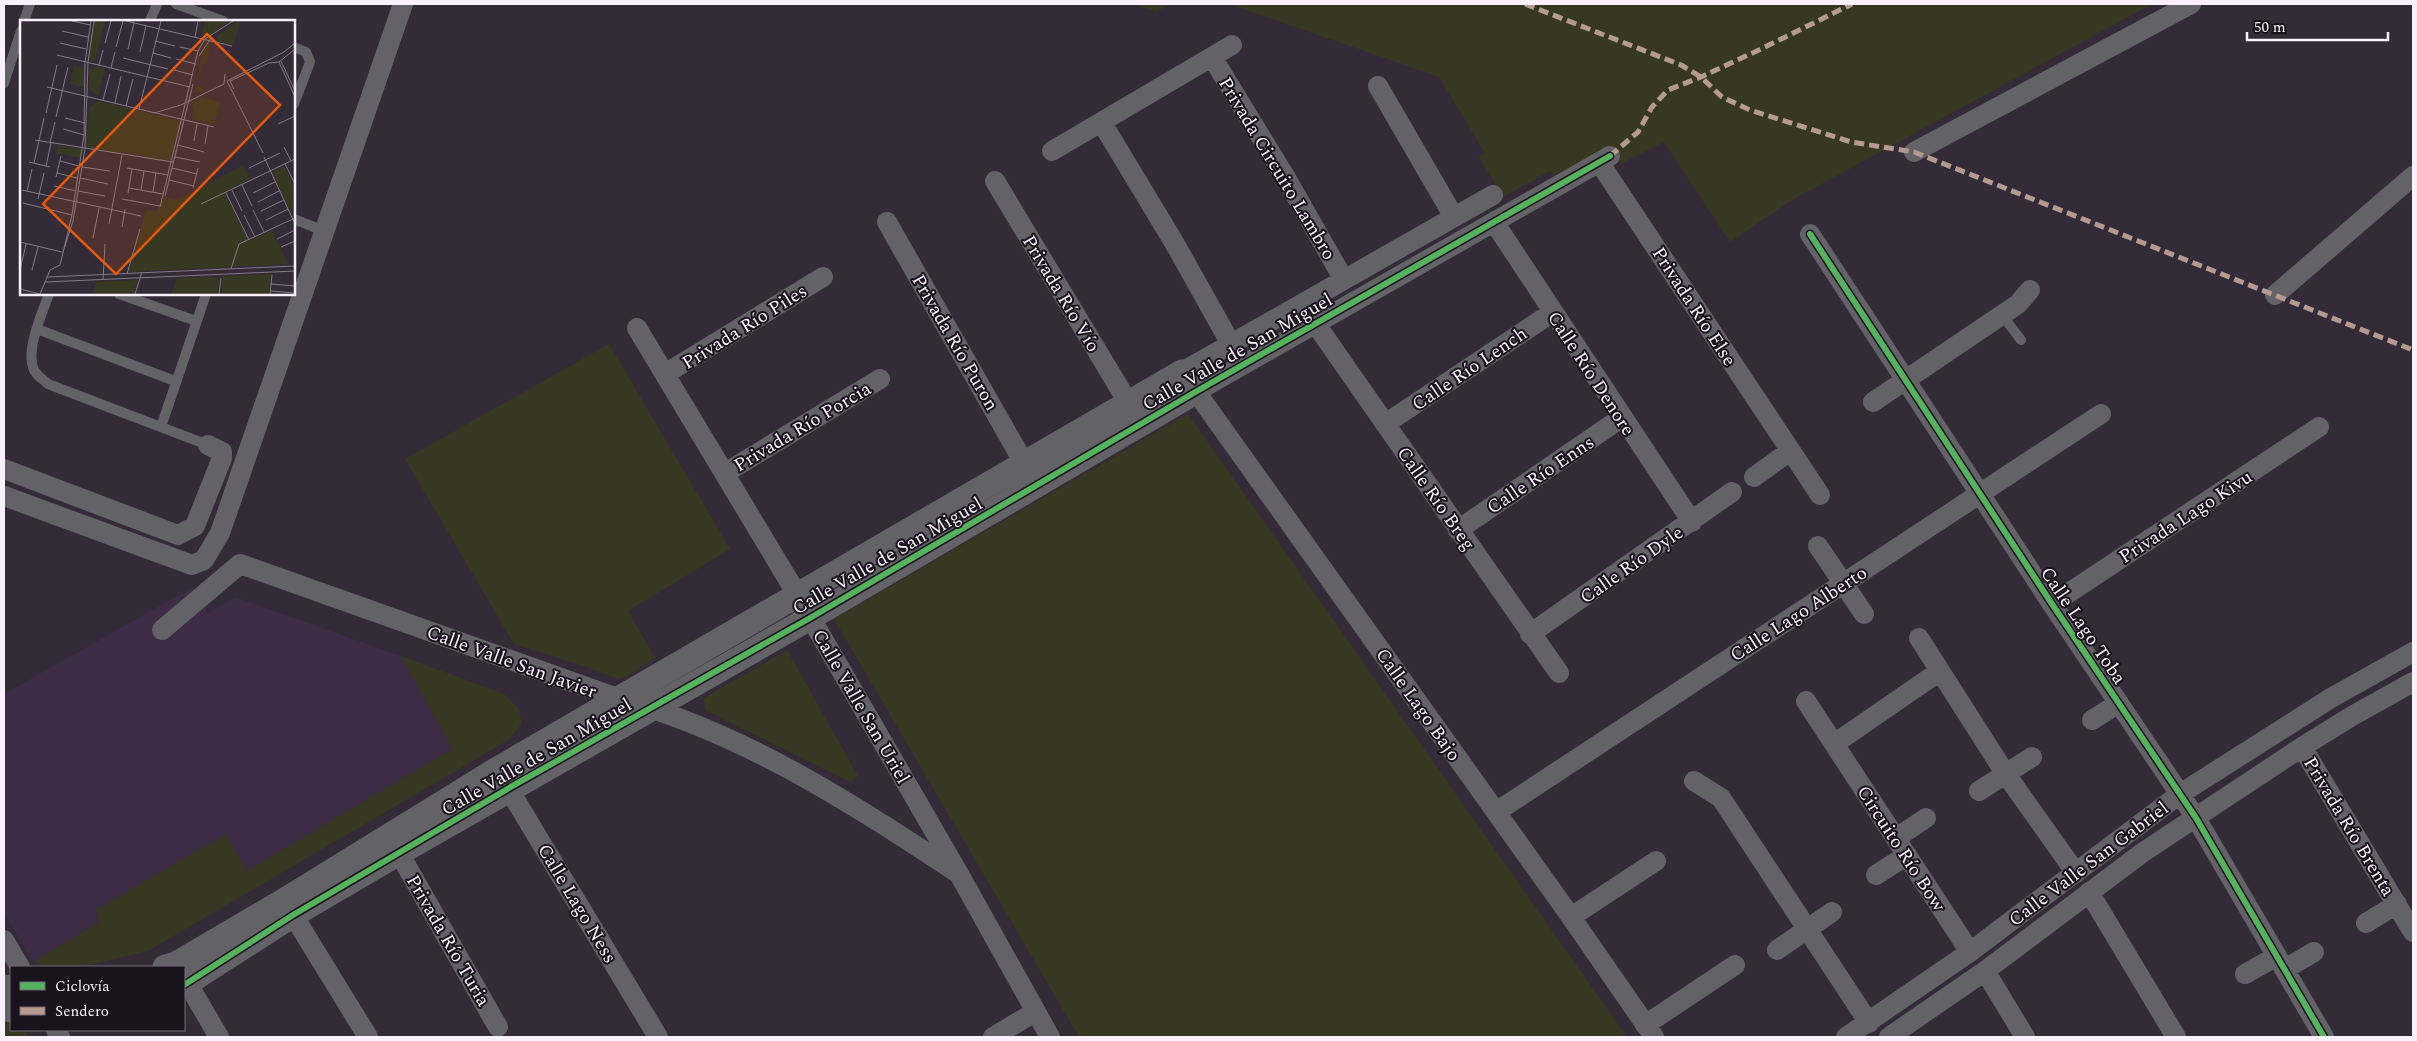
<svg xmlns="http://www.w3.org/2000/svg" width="2417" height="1041" viewBox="0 0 2417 1041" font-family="Spectral,serif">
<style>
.built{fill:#3c2c46}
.green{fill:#373821}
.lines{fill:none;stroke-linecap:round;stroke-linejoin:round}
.service{stroke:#636267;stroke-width:10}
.minor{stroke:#636267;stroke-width:20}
.tertiary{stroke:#636267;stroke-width:25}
.quiet{stroke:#b69a8f;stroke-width:5;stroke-dasharray:10 5;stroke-linecap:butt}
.cycleway-casing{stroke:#19131d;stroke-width:9}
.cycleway{stroke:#56b35d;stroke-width:6}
.labels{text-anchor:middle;stroke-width:4;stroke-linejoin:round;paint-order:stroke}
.street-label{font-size:19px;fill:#f9f2fe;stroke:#19131d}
.inset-road{fill:none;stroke:#827b87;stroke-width:1}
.view{fill:#e8590c;fill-opacity:0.15;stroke:#e8590c;stroke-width:2.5}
.inset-edge{fill:none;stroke:#f9f2fe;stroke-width:2.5}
</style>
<rect width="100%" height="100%" fill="#332c38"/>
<path class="built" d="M 193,587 L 207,614 L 235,597 L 401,656 L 453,749 L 247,872 L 226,835 L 99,922 L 33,962 L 4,913 L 4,694 Z"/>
<path class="green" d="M 1133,4 L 1170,4 L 1156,12 Z
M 1229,4 L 2152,4 L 1792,200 L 1730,242 L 1664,142 L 1621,164 L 1610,147 L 1555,175 L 1550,171 L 1503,197 L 1479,157 L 1485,153 L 1439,77 Z
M 609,344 L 730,549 L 628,611 L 655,658 L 630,675 L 618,679 L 584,666 L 514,644 L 405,459 Z
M 1188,414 L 1627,1037 L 1079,1037 L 834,619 Z
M 787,650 L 858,776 L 850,782 L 705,710 L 704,698 Z
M 401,656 L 504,694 L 518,708 L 522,723 L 510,739 L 148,951 C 116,958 63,976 33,962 L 99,922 L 96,910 L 226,834 L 247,871 L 452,749 Z
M 4,1022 L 11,1023 L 11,1030 L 24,1030 L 30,1037 L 4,1037 Z"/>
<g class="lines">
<path class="service" d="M 176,4 L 223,21
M 24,21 L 30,4
M 150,21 L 157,4
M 294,47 L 306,52 L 310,62 L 294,104
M 4,83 L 21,31
M 294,219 L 324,231
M 49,294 C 42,313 25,351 34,370 C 37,376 44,380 48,384 L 208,445
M 119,294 L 196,321
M 2002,315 L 2021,340
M 37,329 L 175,381
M 161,427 L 206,294"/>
<path class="minor" d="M 1212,57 L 1286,178 L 1344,280
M 1378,86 L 1454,217
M 1102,123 L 1175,244 L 1231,344
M 1052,151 L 1232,45
M 1914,152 L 2191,4
M 1599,162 L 1820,495
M 995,181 L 1129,404
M 1493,195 L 1182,372 L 1571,917 L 1654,1037
M 887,222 L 1024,463
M 1494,222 L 1692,522
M 1810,234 L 2052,604 L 2196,818 L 2324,1037
M 2275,295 L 2413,176
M 1315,323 L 1559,673
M 637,328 L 798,596 L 959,874 L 1050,1037
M 665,374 L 823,277
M 1197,391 L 1610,156
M 1873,402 L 2018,304 L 2030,290
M 1385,424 L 1553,312
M 4,469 L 178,535 L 195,526 L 222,458 L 222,452 L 208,445
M 725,473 L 880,379
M 1754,477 L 1790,451
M 4,496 L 192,565 L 204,560 L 220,533 L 403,4
M 1458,530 L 1621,418
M 1818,546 L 1864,614
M 2052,604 L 2319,427
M 162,630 L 240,564 L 620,699 C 744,733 853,804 959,874
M 1530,634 L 1732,492
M 1919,638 L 2005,773 L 2076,873
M 1806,701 L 1970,952
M 2092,720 L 2119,703
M 1834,744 L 1940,671
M 2302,747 L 2413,932
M 502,778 L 658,1037
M 1694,781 L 1721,798 L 1869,1023
M 1979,791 L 2032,757
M 1496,812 L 2101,414
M 1896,838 L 1926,818
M 399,853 L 498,1027
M 1876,875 L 1907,855
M 2089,892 L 2176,1037
M 293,915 L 368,1037
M 1571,917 L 1656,861
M 2366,923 L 2397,904
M 4,940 L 20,967
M 1777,950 L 1832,912
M 2285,969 L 2314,952
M 1985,971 L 2025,1037
M 2245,974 L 2277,956
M 188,984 L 219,1037
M 1645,1025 L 1735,965
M 56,1030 L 60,1037
M 993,1037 L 1035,1012
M 1846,1037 L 1970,952 L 2180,794 L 2331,698 L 2413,652
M 1889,1037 L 1985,971 L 2142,853 L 2302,747 L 2352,716 L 2413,682"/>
<path class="tertiary" d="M 165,967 L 176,964 L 285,900 L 496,770 L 1182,372
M 184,985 L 293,915 L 399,853 L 810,618 L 1197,391
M 4,987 L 11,988
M 4,1009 L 11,1010"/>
<path class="quiet" d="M 1525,4 L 1681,65 L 1701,77 L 1722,97 L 1750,110 L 1851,142 L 1914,152 L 2413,350
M 1610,156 L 1638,132 L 1652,107 L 1668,90 L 1701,77 L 1763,48 L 1852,4"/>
<defs>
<path id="cycleway" d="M 1810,234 L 2052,604 L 2196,818 L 2324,1037
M 184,985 L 293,915 L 509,788 L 810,618 L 1197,391 L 1610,156"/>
</defs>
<use href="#cycleway" class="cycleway-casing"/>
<use href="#cycleway" class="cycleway"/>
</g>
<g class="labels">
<g class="street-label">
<text transform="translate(1278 168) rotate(59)" y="7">Privada Circuito Lambro</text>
<text transform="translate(1062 293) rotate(59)" y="7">Privada Río Vío</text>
<text transform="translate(1695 306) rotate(57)" y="7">Privada Río Else</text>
<text transform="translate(744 326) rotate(-32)" y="7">Privada Río Piles</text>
<text transform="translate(956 342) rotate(60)" y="7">Privada Río Puron</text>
<text transform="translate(1237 351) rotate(-30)" y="7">Calle Valle de San Miguel</text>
<text transform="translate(1469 368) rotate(-34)" y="7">Calle Río Lench</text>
<text transform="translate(1592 373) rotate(57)" y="7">Calle Río Denore</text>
<text transform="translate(802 426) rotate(-31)" y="7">Privada Río Porcia</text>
<text transform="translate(1540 474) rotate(-34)" y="7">Calle Río Enns</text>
<text transform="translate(1437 498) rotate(55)" y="7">Calle Río Breg</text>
<text transform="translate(2185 516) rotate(-33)" y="7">Privada Lago Kivu</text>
<text transform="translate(887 555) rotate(-30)" y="7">Calle Valle de San Miguel</text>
<text transform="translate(1631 564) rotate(-35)" y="7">Calle Río Dyle</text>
<text transform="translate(1798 613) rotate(-33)" y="7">Calle Lago Alberto</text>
<text transform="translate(2084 625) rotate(56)" y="7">Calle Lago Toba</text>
<text transform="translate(512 661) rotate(20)" y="7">Calle Valle San Javier</text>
<text transform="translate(1419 704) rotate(55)" y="7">Calle Lago Bajo</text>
<text transform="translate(862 706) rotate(60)" y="7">Calle Valle San Uriel</text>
<text transform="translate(536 756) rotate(-30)" y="7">Calle Valle de San Miguel</text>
<text transform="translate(2350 826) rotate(59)" y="7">Privada Río Brenta</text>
<text transform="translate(1902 848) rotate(57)" y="7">Circuito Río Bow</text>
<text transform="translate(2088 863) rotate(-37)" y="7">Calle Valle San Gabriel</text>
<text transform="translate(578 903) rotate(59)" y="7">Calle Lago Ness</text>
<text transform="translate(449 940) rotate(60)" y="7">Privada Río Turia</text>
</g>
</g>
<g transform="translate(20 20)">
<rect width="275" height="275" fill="#332c38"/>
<path d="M 74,1 L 85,1 L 75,41 L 68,39 ZM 185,1 L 210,1 L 187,17 L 181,16 ZM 218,1 L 220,1 L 214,25 L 197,21 L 197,16 ZM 190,22 L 186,44 L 182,43 L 177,66 L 187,69 L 175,73 L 183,31 ZM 74,45 L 85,48 L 78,76 L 69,68 L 69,49 L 73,50 ZM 54,46 L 64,48 L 64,67 L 50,64 ZM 180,77 L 200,82 L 194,104 L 172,99 L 174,88 L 170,83 ZM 78,81 L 160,101 L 150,140 L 66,127 L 69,88 ZM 38,125 L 62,129 L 60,138 L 36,133 ZM 223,145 L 229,159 L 204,172 L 229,221 L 252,210 L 268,244 L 109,252 L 126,190 L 137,192 L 144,177 L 157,180 ZM 264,146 L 275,169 L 272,195 L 252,153 ZM 251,254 L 249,274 L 201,274 L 203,256 ZM 199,257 L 198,274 L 151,274 L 157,258 ZM 117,260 L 114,274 L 73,274 L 76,262 Z" fill="#373821"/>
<path class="inset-road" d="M 52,1 L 70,5M 106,1 L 212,26M 42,11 L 68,17M 175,17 L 178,1M 135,21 L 155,26M 40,23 L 66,29M 85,23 L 91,1M 96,27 L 103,1M 160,27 L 178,31M 108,29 L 114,3M 120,32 L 126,6M 133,33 L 151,38M 37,35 L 170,67M 179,36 L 191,18M 103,38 L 148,49M 156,39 L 176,44M 261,41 L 275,71M 259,42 L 275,77M 79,45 L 83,30M 91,48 L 95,32M 154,50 L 173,55M 27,67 L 194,107M 214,69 L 210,61 L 249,43 L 259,42 L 275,29M 83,80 L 90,54M 95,83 L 101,56M 106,86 L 113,59M 119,89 L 141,1M 26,93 L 37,45M 134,93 L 161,85 L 204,64 L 205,54M 36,97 L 48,47M 45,98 L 65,103M 258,104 L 275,96M 43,109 L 64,115M 15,120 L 153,142M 174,121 L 177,104M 30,123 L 35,102M 185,124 L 188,106M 158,125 L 184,132M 264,127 L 271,141M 243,133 L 207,61 L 264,32 L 275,23M 155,137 L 180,142M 244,137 L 275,204M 40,141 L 59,146M 9,142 L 30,147M 14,143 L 24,98M 265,144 L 275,164M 26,146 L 31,123M 62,147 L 90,151M 107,148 L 148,155M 152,148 L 177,154M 229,148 L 260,133M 37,153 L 57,158M 36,157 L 41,136M 60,158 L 88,164M 149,160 L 174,166M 222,165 L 232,186M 34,166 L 56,171M 109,168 L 143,174M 173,168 L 178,148M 2,170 L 121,196M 121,170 L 124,151M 212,170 L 222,191M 58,171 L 85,176M 7,172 L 12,149M 133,172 L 136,153M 108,173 L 112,149M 206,173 L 229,220M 233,173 L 255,162M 145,176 L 173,64M 18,179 L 24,153M 102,179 L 140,186M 238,182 L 259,171M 3,183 L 52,195M 181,184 L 275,139M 140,187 L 178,31 L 185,19 L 213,1M 233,190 L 244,212M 241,191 L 264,180M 224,195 L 235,217M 246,200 L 268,189M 89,204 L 102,135M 102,207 L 105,189M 73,218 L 79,188M 257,219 L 275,210M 0,222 L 42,232M 261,227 L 275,221M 43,232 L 53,201 L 65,129 L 68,42 L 74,1M 211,249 L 219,224 L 275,198M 0,250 L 6,224M 12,250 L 18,227M 107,254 L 120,209M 27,257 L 275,246M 83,260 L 85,224M 25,262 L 275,251M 251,264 L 275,266M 0,269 L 20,274M 251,271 L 275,273M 20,274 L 30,250 L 40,245 L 52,195 L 64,115 L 65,42 L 71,1M 115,274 L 122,252M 199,274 L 201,258M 250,274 L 252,255"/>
<path class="view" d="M 187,14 L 260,85 L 96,254 L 23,184 Z"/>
<rect width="275" height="275" class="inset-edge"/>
</g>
<rect width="2417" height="1041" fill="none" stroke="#f9f2fe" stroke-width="10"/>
<rect x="10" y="966" width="175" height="65" fill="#19131d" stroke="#736c77"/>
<rect x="20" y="982" width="25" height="8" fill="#56b35d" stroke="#736c77"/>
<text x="55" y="991" font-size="15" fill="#f9f2fe">Ciclovía</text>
<rect x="20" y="1007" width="25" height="8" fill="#b69a8f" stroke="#736c77"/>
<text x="55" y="1016" font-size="15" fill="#f9f2fe">Sendero</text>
<path d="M2247 32v8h141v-8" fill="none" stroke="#f9f2fe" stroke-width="2.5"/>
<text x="2254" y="32" font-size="15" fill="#f9f2fe" stroke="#19131d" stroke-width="4" paint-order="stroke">50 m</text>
</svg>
